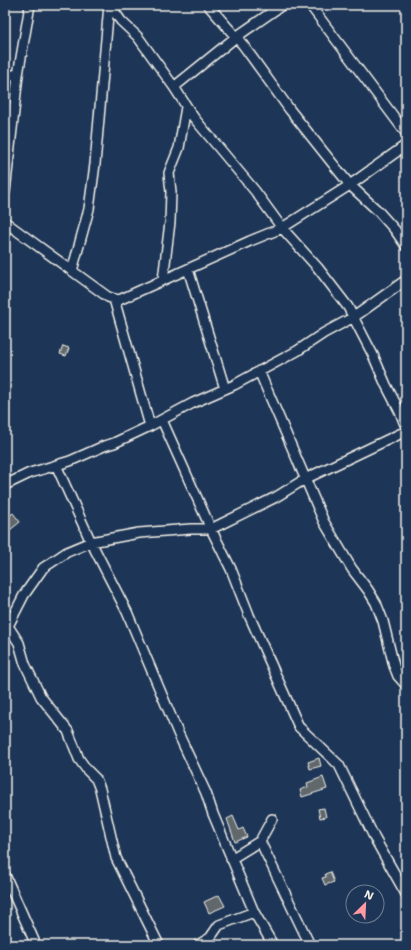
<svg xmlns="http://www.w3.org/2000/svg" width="411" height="950" viewBox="0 0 411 950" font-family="'Shantell Sans',sans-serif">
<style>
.building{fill:#61676c;stroke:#f4f1e8}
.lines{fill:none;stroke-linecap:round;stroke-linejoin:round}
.minor-casing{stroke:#f4f1e8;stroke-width:12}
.minor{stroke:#1d3557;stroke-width:9}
</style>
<rect width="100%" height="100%" fill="#1d3557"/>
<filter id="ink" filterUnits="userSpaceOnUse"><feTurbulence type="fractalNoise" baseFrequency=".025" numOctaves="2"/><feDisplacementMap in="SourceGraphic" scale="8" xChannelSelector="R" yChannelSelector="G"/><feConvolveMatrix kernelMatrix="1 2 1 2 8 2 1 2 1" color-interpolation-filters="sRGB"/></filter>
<g filter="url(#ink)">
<path class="building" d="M 63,346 L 69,348 L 66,356 L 60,354 Z
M 13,513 L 20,522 L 5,534 L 5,519 Z
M 319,758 L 321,766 L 310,769 L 308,762 Z
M 323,777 L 327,789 L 302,797 L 300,790 L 308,787 L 307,783 Z
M 324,808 L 326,817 L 320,818 L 318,809 Z
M 233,816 L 239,830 L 243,828 L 247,837 L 235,842 L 227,819 Z
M 330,872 L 334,882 L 325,885 L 322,878 L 326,877 L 325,874 Z
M 219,895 L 225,906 L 209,913 L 204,902 Z"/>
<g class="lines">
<defs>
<path id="minor" d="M 110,5 L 121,21 L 138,37 L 174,87 L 194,118 L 255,191 L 282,228 L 318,268 L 348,307 L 373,355 L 386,385 L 400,412 L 406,427
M 208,5 L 243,45 L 290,110 L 341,174 L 350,185 L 378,211 L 395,230 L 406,246
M 310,5 L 406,133
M 5,75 L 18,75
M 174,87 L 236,37 L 282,5
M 5,192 L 18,75 L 30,5
M 5,222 L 108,297 L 114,299 L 119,300 L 250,241 L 282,228 L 350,185 L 406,145
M 188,269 L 225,389
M 72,271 L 89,209 L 95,164 L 109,5
M 163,280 L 170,222 L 171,192 L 169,173 L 179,148 L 186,107
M 114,299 L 150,426
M 259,371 L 324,522 L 352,569 L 368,590 L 376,603 L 383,621 L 394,666 L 398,676 L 406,685
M 162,420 L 211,529 L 231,569 L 249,615 L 299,727 L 339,765 L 375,839 L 406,894
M 56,465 L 91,542 L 127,612 L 178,733 L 206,793 L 213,814 L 254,912 L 273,945
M 5,485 L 30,473 L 70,461 L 104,446 L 114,443 L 150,426 L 193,403 L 234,385 L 297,351 L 324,333 L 354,317 L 406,280
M 8,626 L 19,643 L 25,664 L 41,697 L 68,731 L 79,759 L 87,770 L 96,779 L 100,789 L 116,858 L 159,945
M 5,632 L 24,595 L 43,568 L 67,552 L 91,542 L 139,533 L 191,529 L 211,529 L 276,497 L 305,479 L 406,431
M 260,841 L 310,945
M 231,859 L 260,841 L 272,819
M 5,875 L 36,945
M 198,945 L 210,938 L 219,925 L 254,912"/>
</defs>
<use href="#minor" class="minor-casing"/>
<use href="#minor" class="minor"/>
</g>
</g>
<rect width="411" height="950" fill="none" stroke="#1d3557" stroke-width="20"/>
<rect x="10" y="10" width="391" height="930" fill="none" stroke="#f4f1e8" stroke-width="1.5" filter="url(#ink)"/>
<g transform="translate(365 904) rotate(24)"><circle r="19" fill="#1d3557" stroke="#738091"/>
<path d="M0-3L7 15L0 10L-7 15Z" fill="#ff9aa2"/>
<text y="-6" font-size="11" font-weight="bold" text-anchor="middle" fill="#f4f1e8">N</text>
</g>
</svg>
